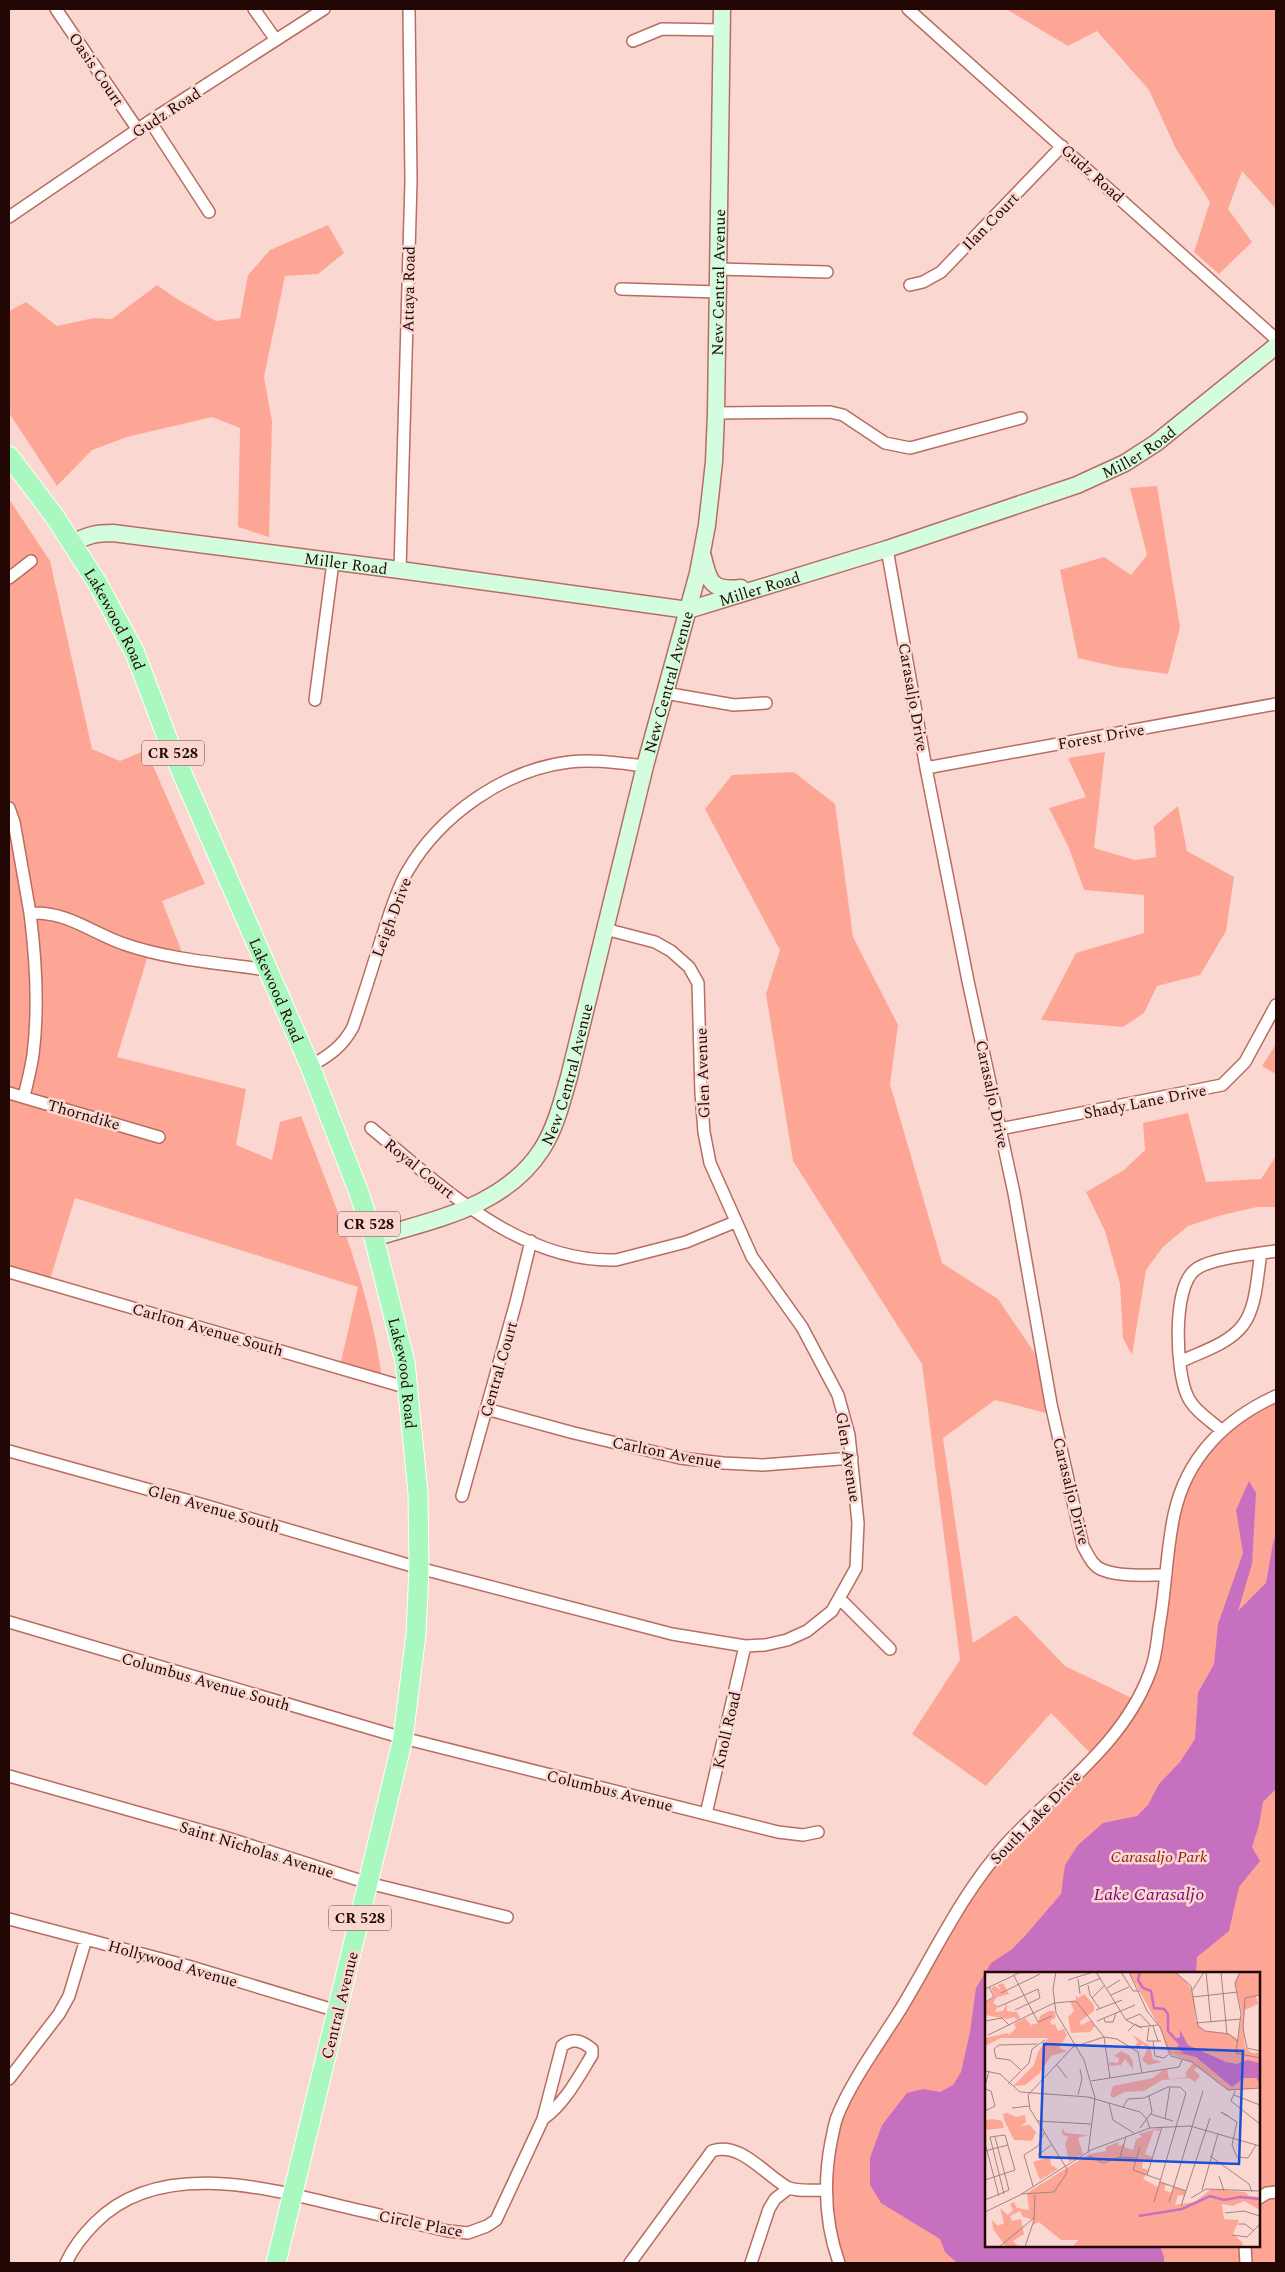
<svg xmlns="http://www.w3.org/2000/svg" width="1285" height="2272" viewBox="0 0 1285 2272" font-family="Spectral,serif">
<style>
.green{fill:#fda696;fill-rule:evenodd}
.water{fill:#c870c0}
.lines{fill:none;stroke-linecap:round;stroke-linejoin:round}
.street-casing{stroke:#b86d60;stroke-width:14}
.secondary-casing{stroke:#b86d60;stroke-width:19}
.primary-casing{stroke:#fff;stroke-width:21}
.street{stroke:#fff;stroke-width:11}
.secondary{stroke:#d4fcdf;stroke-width:16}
.primary{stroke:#a8f8bf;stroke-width:19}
.labels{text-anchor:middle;stroke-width:5;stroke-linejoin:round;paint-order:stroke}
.shield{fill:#fad8d1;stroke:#644642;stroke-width:1}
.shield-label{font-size:15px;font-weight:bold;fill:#230704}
.street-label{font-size:16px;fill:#230704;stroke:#fad8d1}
.park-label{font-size:16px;font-style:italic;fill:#871d10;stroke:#fad8d1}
.water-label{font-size:18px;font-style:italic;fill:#7a0574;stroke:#fad8d1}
.inset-river{fill:none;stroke:#c870c0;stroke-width:2.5}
.inset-road{fill:none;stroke:#a4847f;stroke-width:1}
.view{fill:#1d4ed8;fill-opacity:0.15;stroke:#1d4ed8;stroke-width:2.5}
.inset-edge{fill:none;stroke:#230704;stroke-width:2.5}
</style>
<rect width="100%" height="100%" fill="#fad8d1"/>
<path class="green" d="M 1006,9 L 1276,9 L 1276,209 L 1242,171 L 1228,209 L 1252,242 L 1219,274 L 1194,252 L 1210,202 L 1176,149 L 1149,90 L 1097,31 L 1068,46 Z
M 328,225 L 344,253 L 318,274 L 285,276 L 264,377 L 272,421 L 269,537 L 238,527 L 240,428 L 212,417 L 127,437 L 92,450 L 57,486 L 9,413 L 9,311 L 26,302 L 57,326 L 94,318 L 112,319 L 157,285 L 177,299 L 216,321 L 240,318 L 248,275 L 270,250 Z
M 1157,486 L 1180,627 L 1168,674 L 1117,667 L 1078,658 L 1060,570 L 1104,557 L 1131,575 L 1147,555 L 1130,488 Z
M 9,499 L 50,561 L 92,749 L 120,761 L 146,750 L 205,884 L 162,901 L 185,960 L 149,952 L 117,1057 L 246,1089 L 236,1145 L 272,1160 L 280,1122 L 301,1116 C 334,1202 370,1287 382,1379 L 340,1366 L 358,1287 L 75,1198 L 48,1286 L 9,1274 Z
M 1105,752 L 1094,848 L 1135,860 L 1156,857 L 1154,826 L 1178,806 L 1187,851 L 1234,877 L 1226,931 L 1200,975 L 1157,986 L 1144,1013 L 1123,1027 L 1041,1020 L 1076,953 L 1144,933 L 1144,895 L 1084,890 L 1069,848 L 1049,808 L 1086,797 L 1068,758 Z
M 794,772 L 835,804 L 853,937 L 898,1025 L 890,1084 L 942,1263 L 998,1299 L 1040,1361 L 1050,1414 L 995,1400 L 943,1438 L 973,1643 L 1016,1615 L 1065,1666 L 1138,1701 L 1152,1669 L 1183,1485 L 1221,1430 L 1276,1396 L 1276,2263 L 839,2263 L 827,2213 L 836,2118 L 989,1865 L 1093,1756 L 1051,1713 L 986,1786 L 912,1734 L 960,1660 L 922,1364 L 793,1161 L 766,994 L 780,950 L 705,809 L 732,775 ZM 986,1973 L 1259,1973 L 1259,2246 L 986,2246 Z
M 1276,1044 L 1276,1074 L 1262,1066 Z
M 1188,1113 L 1206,1182 L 1261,1179 L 1276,1156 L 1276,1207 L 1257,1207 L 1222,1215 L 1188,1226 L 1163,1247 L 1146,1270 L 1132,1355 L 1123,1338 L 1120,1284 L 1105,1231 L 1086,1192 L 1124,1170 L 1145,1150 L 1143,1123 Z"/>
<path class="water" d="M 1249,1481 L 1256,1493 L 1252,1564 L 1238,1611 L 1266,1583 L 1273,1543 L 1276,1535 L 1276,1789 L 1263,1802 L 1259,1825 L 1252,1847 L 1260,1861 L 1239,1887 L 1229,1931 L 1197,1957 L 1196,1973 L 986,1973 L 986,2246 L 1160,2246 L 1164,2257 L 1164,2263 L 957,2263 L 945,2252 L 940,2239 L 881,2203 L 870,2185 L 870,2158 L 882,2125 L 907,2093 L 923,2089 L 940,2092 L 953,2085 L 961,2072 L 970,2032 L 976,1988 L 991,1963 L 1011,1950 L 1024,1937 L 1061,1894 L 1065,1865 L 1078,1845 L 1103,1823 L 1137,1816 L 1148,1805 L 1159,1784 L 1180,1762 L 1195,1739 L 1198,1693 L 1214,1664 L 1218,1624 L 1243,1553 L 1236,1510 Z"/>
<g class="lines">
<defs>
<path id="street" d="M 56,9 L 138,130
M 254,9 L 276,40
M 908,9 L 1276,339
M 633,41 L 662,29 L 721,30
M 150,121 L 209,212
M 9,217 L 150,121 L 324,9
M 718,269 L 827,272
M 910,285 L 923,282 L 941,272 L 1062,146
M 621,289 L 718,292
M 716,413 L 830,412 L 843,415 L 885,443 L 910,448 L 1021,418
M 887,549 L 926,768 L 968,981 L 1014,1193 L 1051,1404 L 1083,1546 C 1088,1555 1093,1567 1103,1570 C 1120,1577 1148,1575 1166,1575
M 400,570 L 411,181 L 409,9
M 9,578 L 31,561
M 665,693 L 734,705 L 766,703
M 315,700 L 333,562
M 926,768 L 1276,704
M 9,808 L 14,822 L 30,913 C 69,911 92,934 127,945 C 171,960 221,963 267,970
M 310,1066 C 329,1056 343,1046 353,1027 C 363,998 372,969 381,940 C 389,917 395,893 407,872 C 440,815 504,770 569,762 C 594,759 619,763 645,766
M 9,1093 L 159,1137
M 24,1097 C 27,1083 31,1069 33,1055 C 39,1008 36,960 30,913
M 371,1128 C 440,1185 519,1263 616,1260 L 686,1242 L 735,1222
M 1000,1129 L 1222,1085 L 1245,1062 L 1276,1005
M 9,1272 L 408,1388
M 1180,1362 C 1200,1352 1229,1344 1243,1325 C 1257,1307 1257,1275 1261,1253
M 486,1409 L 574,1433 L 680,1458 L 723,1463 L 763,1465 L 852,1458
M 1221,1430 C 1210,1420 1193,1410 1187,1395 C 1176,1371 1172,1288 1195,1270 C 1209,1258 1257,1254 1276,1251
M 9,1451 L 190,1501 L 419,1568 L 672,1634 L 745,1646 L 765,1645 L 787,1640 L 807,1631 L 832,1611 L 856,1568 L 858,1523 L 849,1435 L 838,1395 L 802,1327 L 752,1257 L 710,1163 L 704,1132 L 701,1093 L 698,983 L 689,967 L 671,951 L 655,942 L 605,929
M 462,1496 L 516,1302 L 531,1241
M 840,1599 L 890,1649
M 9,1622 L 403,1738 L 778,1832 L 803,1835 L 818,1832
M 9,1776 L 221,1836 L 368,1883 L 507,1917
M 706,1814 L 745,1646
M 9,1919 L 188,1966 L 337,2011
M 9,2079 L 59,2014 L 69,1996 L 86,1939
M 1259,2198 L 1267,2193 L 1276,2192
M 1245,2246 L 1246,2263
M 66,2263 C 73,2248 83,2235 95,2223 C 158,2159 264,2187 341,2206 C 376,2214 412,2223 448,2231 L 468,2233 L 487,2226 L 496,2220 L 543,2119 L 562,2046 C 573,2037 582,2041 592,2049 L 592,2055 C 578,2078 565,2103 543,2119
M 630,2263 L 712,2151 C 740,2141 764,2174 787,2187 C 797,2192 815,2190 826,2190
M 751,2263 L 769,2209 L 775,2199 L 789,2188
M 839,2263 C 825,2223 823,2184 831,2142 C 833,2134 834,2125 837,2117 C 851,2081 881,2041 902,2007 C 935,1952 963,1891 1007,1843 C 1057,1789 1124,1744 1150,1672 C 1156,1658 1157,1642 1159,1627 C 1166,1590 1166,1552 1174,1515 C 1186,1458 1225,1419 1276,1396"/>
<g id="secondary">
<path id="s1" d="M 72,544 C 86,535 97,533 113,533 L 400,570 L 688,610 L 887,549 L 1077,485 L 1125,463 L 1156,443 L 1276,346"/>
<path d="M 703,557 C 709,583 712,591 741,588"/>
<path id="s2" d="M 374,1238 C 435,1219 505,1207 542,1149 C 556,1127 562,1101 569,1077 L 645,766 L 698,573 L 707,525 L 714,462 L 716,413 L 722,9"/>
</g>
<g id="primary">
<path id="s3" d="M 9,456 L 55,517 L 98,584 L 135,653 L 171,748 L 310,1066 L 358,1190 L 374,1238 L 405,1362 L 418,1493 L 419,1568 L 416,1634 L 403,1738 L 276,2263"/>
</g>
</defs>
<use href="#street" class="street-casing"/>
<use href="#secondary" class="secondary-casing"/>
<use href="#primary" class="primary-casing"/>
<use href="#street" class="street"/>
<use href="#secondary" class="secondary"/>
<use href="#primary" class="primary"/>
</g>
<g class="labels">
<g class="shield">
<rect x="142" y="740.5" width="62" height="25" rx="4"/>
<rect x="338" y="1211.5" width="62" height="25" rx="4"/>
<rect x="329" y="1905.5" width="62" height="25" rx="4"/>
</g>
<g class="shield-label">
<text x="173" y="758">CR 528</text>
<text x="369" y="1229">CR 528</text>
<text x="360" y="1923">CR 528</text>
</g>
<g class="street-label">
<text transform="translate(97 69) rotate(56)" y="6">Oasis Court</text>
<text transform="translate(166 112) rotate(-33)" y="6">Gudz Road</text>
<text transform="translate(1093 173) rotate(42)" y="6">Gudz Road</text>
<text transform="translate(990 221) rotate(-46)" y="6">Ilan Court</text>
<text dy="6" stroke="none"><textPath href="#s2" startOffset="1084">New Central Avenue</textPath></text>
<text transform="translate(408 289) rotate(-89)" y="6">Attaya Road</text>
<text dy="6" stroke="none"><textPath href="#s1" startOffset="1102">Miller Road</textPath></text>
<text dy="6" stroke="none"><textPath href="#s1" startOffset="278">Miller Road</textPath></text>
<text dy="6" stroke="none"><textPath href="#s1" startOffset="698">Miller Road</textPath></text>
<text dy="6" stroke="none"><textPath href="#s3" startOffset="195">Lakewood Road</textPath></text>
<text dy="6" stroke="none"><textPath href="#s2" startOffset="679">New Central Avenue</textPath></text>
<text transform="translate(914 697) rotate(80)" y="6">Carasaljo Drive</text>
<text transform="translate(1101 736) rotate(-10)" y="6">Forest Drive</text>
<text transform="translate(391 917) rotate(-69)" y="6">Leigh Drive</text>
<text dy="6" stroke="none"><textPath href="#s3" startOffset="600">Lakewood Road</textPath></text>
<text dy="6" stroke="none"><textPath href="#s2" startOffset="274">New Central Avenue</textPath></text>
<text transform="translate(702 1073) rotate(-92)" y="6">Glen Avenue</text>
<text transform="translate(993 1094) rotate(78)" y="6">Carasaljo Drive</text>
<text transform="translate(1145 1101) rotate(-11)" y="6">Shady Lane Drive</text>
<text transform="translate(84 1114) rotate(16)" y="6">Thorndike</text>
<text transform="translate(420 1168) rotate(39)" y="6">Royal Court</text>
<text transform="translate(208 1329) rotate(16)" y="6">Carlton Avenue South</text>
<text transform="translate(498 1369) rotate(-74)" y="6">Central Court</text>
<text dy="6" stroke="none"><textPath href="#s3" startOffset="1005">Lakewood Road</textPath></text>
<text transform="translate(667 1452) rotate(11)" y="6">Carlton Avenue</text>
<text transform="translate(849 1457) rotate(81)" y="6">Glen Avenue</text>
<text transform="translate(1072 1491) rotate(76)" y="6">Carasaljo Drive</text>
<text transform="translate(214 1508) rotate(16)" y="6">Glen Avenue South</text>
<text transform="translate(206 1681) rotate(16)" y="6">Columbus Avenue South</text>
<text transform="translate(726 1730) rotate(-77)" y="6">Knoll Road</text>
<text transform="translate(610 1790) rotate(14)" y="6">Columbus Avenue</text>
<text transform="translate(1035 1817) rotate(-46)" y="6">South Lake Drive</text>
<text transform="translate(257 1849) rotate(17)" y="6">Saint Nicholas Avenue</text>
<text transform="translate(173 1963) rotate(16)" y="6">Hollywood Avenue</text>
<text transform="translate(339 2005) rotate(-76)" y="6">Central Avenue</text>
<text transform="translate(421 2223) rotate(11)" y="6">Circle Place</text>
</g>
<g class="park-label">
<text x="1159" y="1862">Carasaljo Park</text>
</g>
<g class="water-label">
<text x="1149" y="1900">Lake Carasaljo</text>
</g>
</g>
<g transform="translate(985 1972)">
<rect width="275" height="275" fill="#fad8d1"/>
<path d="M 144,0 L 190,0 L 202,10 L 208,22 L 211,51 L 220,59 L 243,61 L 253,67 L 257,42 L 250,10 L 255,0 L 275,0 L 275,23 L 271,24 L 273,32 L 260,38 L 258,50 L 260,75 L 267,81 L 275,80 L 275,116 L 243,118 L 212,95 L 209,98 L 215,104 L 210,110 L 204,106 L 177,108 L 159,119 L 140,120 L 128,126 L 125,123 L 128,114 L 168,106 L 178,98 L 182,97 L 184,107 L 202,105 L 200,101 L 208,91 L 183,81 L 176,58 ZM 18,11 L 24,22 L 12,25 L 8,31 L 13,34 L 10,40 L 18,39 L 22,31 L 22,39 L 32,40 L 35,46 L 32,48 L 29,45 L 22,47 L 0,43 L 0,31 L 10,25 L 6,16 L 10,14 L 16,19 L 13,13 ZM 99,22 L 109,33 L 109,39 L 94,50 L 97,53 L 106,48 L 110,54 L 105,60 L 86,61 L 83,45 L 89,39 L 85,29 L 91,29 L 91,23 L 93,26 ZM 64,39 L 69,39 L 71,45 L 65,49 L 67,53 L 70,52 L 73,59 L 79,57 L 82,63 L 74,76 L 82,79 L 66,84 L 54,102 L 40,113 L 28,114 L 49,93 L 53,80 L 63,66 L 16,66 L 0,74 L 0,66 L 22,61 L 24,63 L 31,56 L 29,52 L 40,46 L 46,53 L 53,51 L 55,44 ZM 148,63 L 165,74 L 168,87 L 177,90 L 163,93 L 157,88 L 162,78 L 158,72 L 152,77 L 149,75 L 153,70 ZM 136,79 L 144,83 L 148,90 L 148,97 L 140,87 L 136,93 L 125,94 L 124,90 L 133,91 L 134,86 L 129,84 ZM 22,141 L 31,145 L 40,143 L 41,150 L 36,154 L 45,153 L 48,157 L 51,160 L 47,169 L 29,168 L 19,148 L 18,142 ZM 8,147 L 17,149 L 19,156 L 0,158 L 0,148 ZM 78,156 L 80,161 L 103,163 L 93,166 L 98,182 L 84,190 L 80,172 L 83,165 L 77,162 ZM 174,156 L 176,159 L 169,158 L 160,182 L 168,185 L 166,189 L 158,190 L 157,196 L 164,198 L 158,207 L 173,215 L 175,210 L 181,212 L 179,218 L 186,221 L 189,215 L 201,219 L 200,224 L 193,223 L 190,233 L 210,230 L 226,217 L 260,220 L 264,224 L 275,225 L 275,238 L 259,229 L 248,234 L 237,232 L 239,247 L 254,248 L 248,262 L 258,271 L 256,275 L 87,275 L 94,268 L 76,268 L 54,250 L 48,253 L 49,248 L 38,245 L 35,239 L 25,244 L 27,249 L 36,247 L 39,262 L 28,269 L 34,275 L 21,275 L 8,257 L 7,248 L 13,254 L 19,251 L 15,236 L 23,243 L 28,238 L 25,232 L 29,230 L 32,236 L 44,238 L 42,221 L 104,182 L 121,179 L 121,175 L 133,170 L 134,174 L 140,172 L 139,175 L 148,178 L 151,167 L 157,165 L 154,162 ZM 65,185 L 66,193 L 73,197 L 55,208 L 48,190 Z" fill="#fda696"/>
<path d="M 195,58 L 203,73 L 241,90 L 252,92 L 262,88 L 275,91 L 275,112 L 271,106 L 259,106 L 247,115 L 211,85 L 189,80 L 199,81 L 191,76 L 194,73 L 189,67 L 195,65 Z" fill="#c870c0"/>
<path class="inset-river" d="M 155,0 L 153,8 L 158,16 L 166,19 L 169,36 L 179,37 L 183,42 L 183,59 L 191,68M 154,244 L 197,237 L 225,224 L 239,228 L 255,225 L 275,227"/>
<path class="inset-road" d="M 71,0 L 68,17 L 71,41 L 99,88 L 110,126 L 103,181M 111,0 L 141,48 L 154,55 L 173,53M 136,0 L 148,19 L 155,19M 144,0 L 162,39 L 175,55 L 186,84 L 207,90 L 243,118 L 275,116M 190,0 L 206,14 L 213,54 L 220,59 L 244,62 L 253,70M 221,0 L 226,50M 236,0 L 242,62M 255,0 L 250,11 L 256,42 L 251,81 L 275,86M 29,4 L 53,50 L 67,44M 93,7 L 95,22M 83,8 L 108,0M 103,13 L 105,23 L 115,37M 94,15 L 116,6M 122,16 L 135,8M 0,17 L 36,0M 207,19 L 219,0M 16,21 L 55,2M 126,23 L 144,15M 275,23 L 260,26 L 258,56 L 262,76 L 275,79M 208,25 L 253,20M 107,26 L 120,13M 0,30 L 9,25 L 4,15M 13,35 L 53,17 L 55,26 L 30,38M 111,38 L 137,28M 119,46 L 120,50 L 128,50 L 131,41M 141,48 L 155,42 L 166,54M 0,49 L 17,46 L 24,53M 112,49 L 150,33M 211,51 L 256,47M 168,54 L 173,69M 164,55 L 162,69 L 176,69M 143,59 L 150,52 L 157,56M 3,63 L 69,31 L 91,29 L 119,65 L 125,106M 168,69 L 170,84 L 179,86 L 184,82M 71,92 L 82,106M 36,98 L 25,88 L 11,86 L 9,77 L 14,73 L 52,72M 0,99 L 15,102 L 35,120 L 103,125 L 155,140 L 161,146 L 165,156M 106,109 L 194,95 L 197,88M 23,112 L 44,91 L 47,77 L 60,68M 0,114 L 4,99M 0,117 L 6,119 L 10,134 L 0,139M 250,119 L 246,129 L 275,152M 93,123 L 97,107 L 95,97M 249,123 L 275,133M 124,131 L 128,148 L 149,161M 138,135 L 143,127 L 159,126 L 183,115 L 195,115 L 201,121 L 169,230M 27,136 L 44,134M 165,142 L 188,149M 243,144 L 236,140 L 252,150 L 247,173 L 252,185 L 263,186 L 271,173M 180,147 L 185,115M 52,149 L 106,152M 155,156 L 167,140 L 164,124M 5,165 L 19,222M 0,171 L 14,224M 155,175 L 148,198 L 176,208M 0,179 L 23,173M 53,183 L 66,173M 104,184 L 118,191 L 135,185 L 141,165M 225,184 L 264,212 L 267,220M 135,185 L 151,186M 162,203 L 177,155M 234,204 L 239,219M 0,208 L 30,198 L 20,163 L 5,165M 175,210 L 201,219M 48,214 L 39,183 L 53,174 L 59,161M 217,218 L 233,162M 36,222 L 69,220 L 81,202 L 82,197 L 45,137 L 43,123 L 88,75 L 119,65 L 132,67 L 153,80 L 157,101M 206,226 L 221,217 L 275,219M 0,228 L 24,218 L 10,165M 184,230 L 218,119M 196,234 L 225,146M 0,240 L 35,223 L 106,178 L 165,156 L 205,154 L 275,174M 240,241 L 259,239 L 275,244M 253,252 L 260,252 L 269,259M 247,263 L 262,265 L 275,252M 14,275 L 49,246M 40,275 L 49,248 L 50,223"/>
<path class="view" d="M 59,72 L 258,79 L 254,192 L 55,185 Z"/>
<rect width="275" height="275" class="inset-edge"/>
</g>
<rect width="1285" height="2272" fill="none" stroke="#230704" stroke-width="20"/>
</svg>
